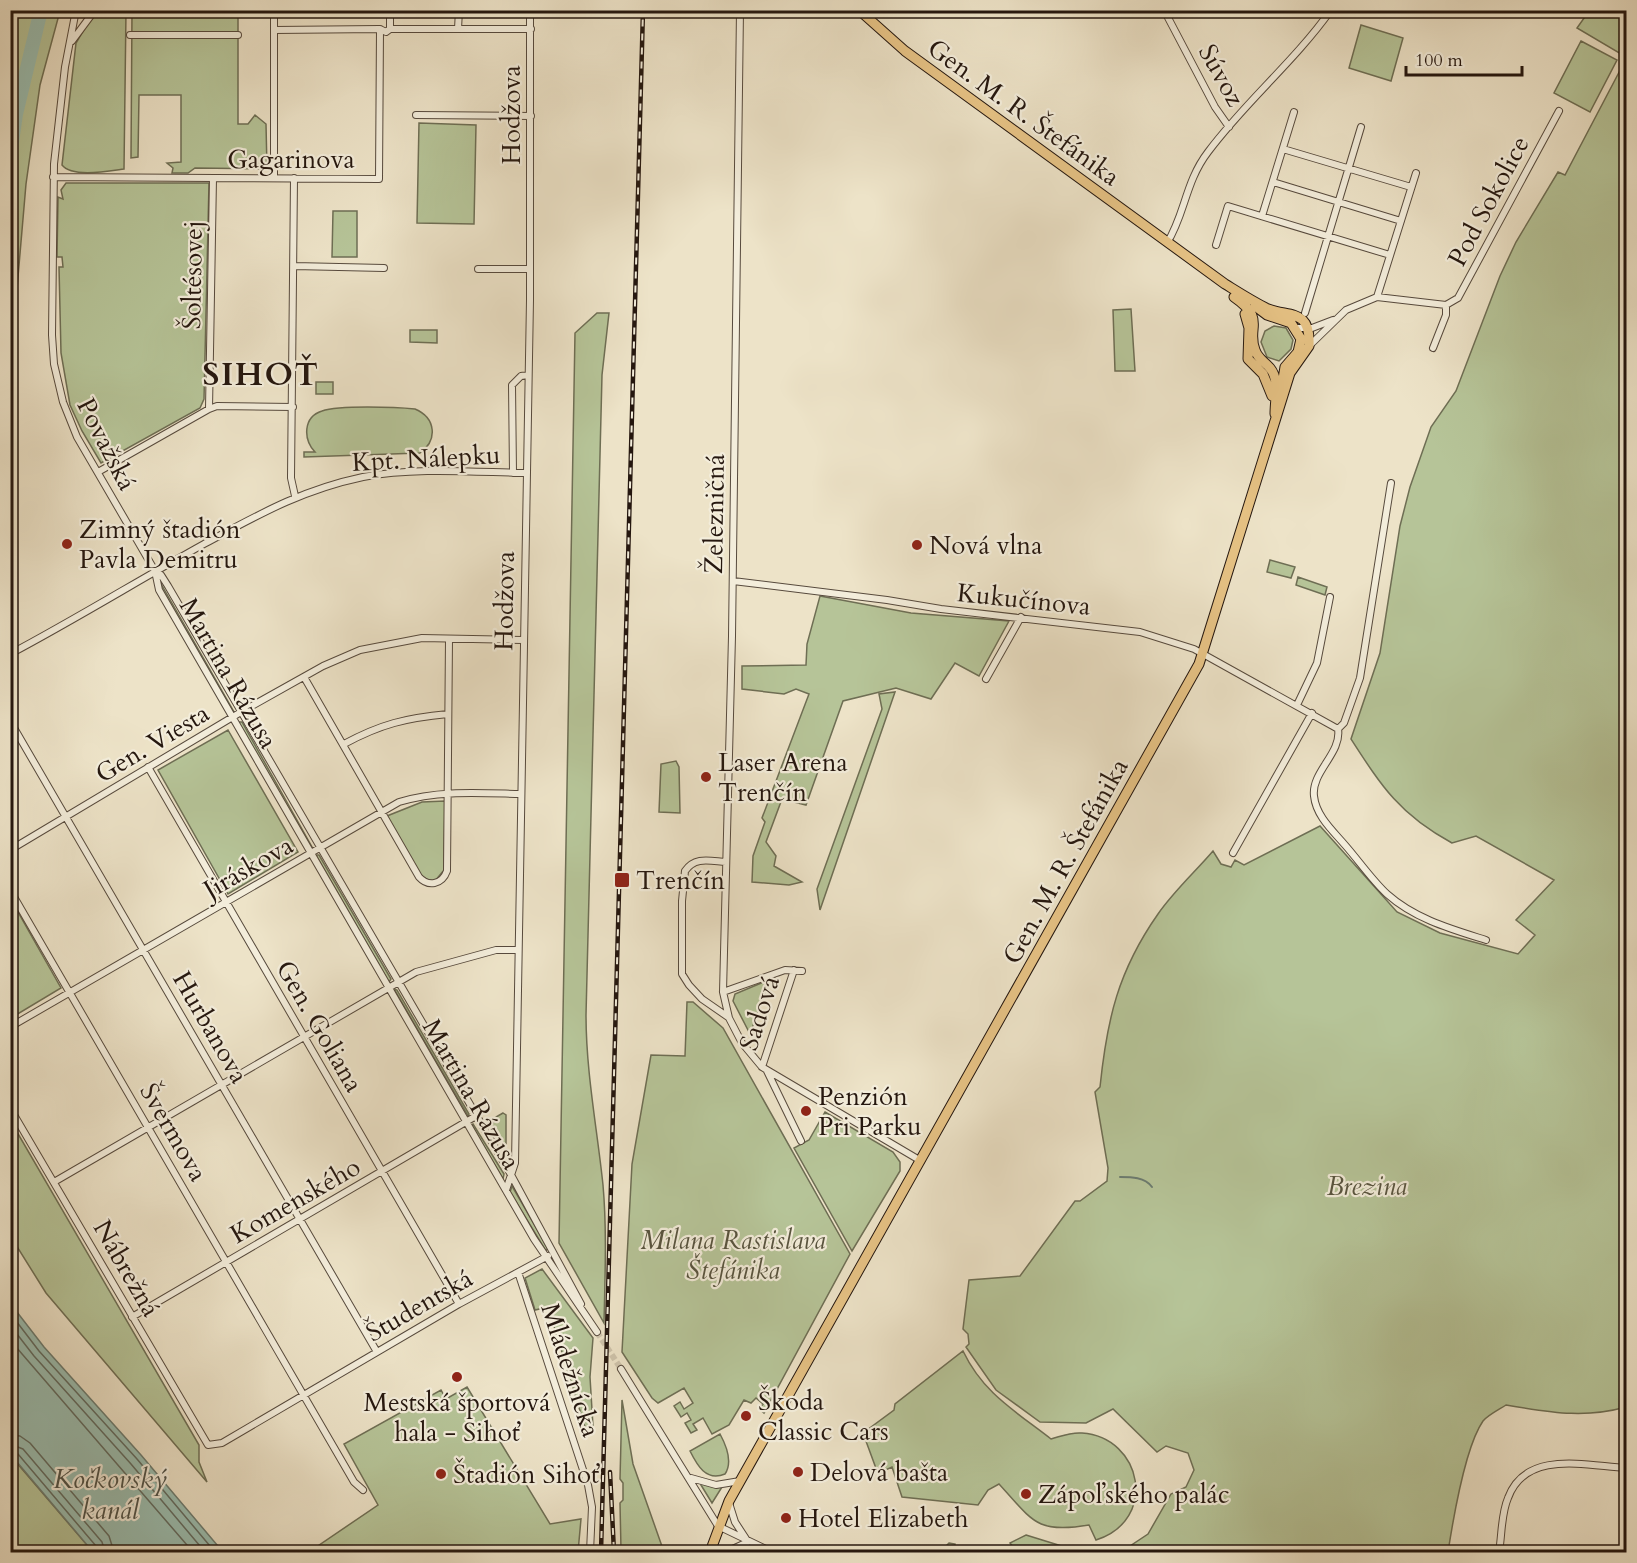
<svg xmlns="http://www.w3.org/2000/svg" width="1637" height="1563" viewBox="0 0 1637 1563" font-family="Cardo,serif">
<style>
.green{fill:#b6c498;stroke:#6e6e54;stroke-width:1.5}
.water{fill:#9abeb1;stroke:#6b7b70;stroke-width:1.5}
.lines{fill:none;stroke-linecap:round;stroke-linejoin:round}
.shore{stroke:#606a60;stroke-width:1.5}
.stream{stroke:#6b7b70;stroke-width:2}
.river{stroke:#9abeb1;stroke-width:14}
.minor-tunnel{stroke:#cfc4ac;stroke-width:6;stroke-dasharray:6 3;stroke-linecap:butt}
.minor-casing{stroke:#574a3d;stroke-width:8}
.primary-casing{stroke:#25170f;stroke-width:11}
.minor{stroke:#f3eddb;stroke-width:6}
.primary{stroke:#e6c284;stroke-width:9}
.rail-casing{stroke:#25170f;stroke-width:4.5}
.rail{stroke:#f3eddb;stroke-width:2;stroke-dasharray:7;stroke-linecap:butt}
.poi-dot{fill:#8f2418;stroke:#f3eddb;stroke-width:2}
.labels{text-anchor:middle;stroke-width:4.5;stroke-linejoin:round;paint-order:stroke}
.street-label{font-size:26px;fill:#25170f;stroke:#f3eddb}
.poi-label{font-size:26px;fill:#25170f;stroke:#f3eddb;text-anchor:start}
.park-label{font-size:26px;font-style:italic;fill:#58543f;stroke:#f3eddb}
.water-label{font-size:27px;font-style:italic;fill:#4e5148;stroke:#f3eddb}
.district-label{font-size:32px;font-weight:bold;letter-spacing:1.5px;fill:#25170f;stroke:#f3eddb}
</style>
<rect width="100%" height="100%" fill="#ede3c8"/>
<filter id="stains"><feTurbulence type="fractalNoise" baseFrequency=".00333" numOctaves="4"/><feColorMatrix values="0 0 0 0 .2 0 0 0 0 .09 0 0 0 0 .02 0 0 0 .5 -.17"/></filter>
<radialGradient id="worn" r=".72"><stop offset=".6" stop-color="#630" stop-opacity="0"/><stop offset="1" stop-color="#630" stop-opacity=".3"/></radialGradient>
<path class="green" d="M 11,10 L 60,11 L 40,85 L 26,184 L 11,358 Z
M 100,11 L 126,11 L 124,169 C 109,171 72,178 62,165 L 76,43 L 89,21 Z
M 132,11 L 238,11 L 238,124 L 248,124 L 255,115 L 266,124 L 267,169 L 195,168 L 188,173 L 172,173 L 173,168 L 167,163 L 181,162 L 181,95 L 139,95 L 138,157 L 131,158 Z
M 1589,11 L 1626,11 L 1626,57 L 1577,28 Z
M 1361,25 L 1403,38 L 1391,81 L 1349,68 Z
M 1581,41 L 1617,60 L 1590,112 L 1554,93 Z
M 1626,59 L 1626,1407 C 1583,1419 1550,1412 1506,1405 C 1500,1409 1488,1415 1483,1421 C 1465,1447 1453,1520 1448,1552 L 1121,1552 L 1148,1534 L 1171,1494 L 1186,1487 L 1194,1470 L 1188,1453 L 1166,1446 L 1157,1452 L 1113,1409 L 1086,1423 L 1040,1422 L 996,1390 L 966,1347 L 969,1344 L 968,1334 L 963,1329 L 969,1280 L 1020,1276 L 1075,1201 L 1080,1201 L 1107,1181 L 1108,1168 L 1095,1092 L 1100,1087 C 1107,1019 1118,971 1158,914 C 1174,891 1195,872 1213,851 L 1221,864 L 1231,867 L 1235,860 L 1244,865 L 1320,826 L 1397,912 L 1440,933 L 1518,954 L 1535,935 L 1516,920 L 1554,880 L 1476,836 L 1452,843 C 1400,815 1382,787 1351,739 L 1380,653 L 1400,526 L 1410,487 L 1431,427 L 1456,391 L 1500,276 L 1516,242 L 1558,172 L 1565,175 Z
M 419,123 L 476,125 L 474,224 L 417,223 Z
M 66,183 L 209,183 L 204,399 L 200,408 L 101,463 L 82,431 L 70,405 L 61,353 L 59,267 L 63,267 L 62,257 L 57,257 L 58,197 L 63,199 L 61,190 Z
M 333,211 L 357,211 L 357,257 L 332,257 Z
M 1131,309 L 1135,371 L 1115,371 L 1113,310 Z
M 597,313 L 609,313 L 602,375 L 586,1015 C 586,1072 597,1128 603,1185 C 607,1231 605,1277 604,1323 L 559,1243 L 575,333 Z
M 1274,326 L 1286,328 L 1293,340 L 1291,349 L 1279,361 L 1267,357 L 1261,342 L 1265,331 Z
M 410,330 L 437,330 L 437,343 L 410,342 Z
M 316,382 L 333,382 L 333,394 L 316,394 Z
M 415,409 C 436,418 438,440 420,453 L 304,457 L 304,452 L 315,452 C 303,439 303,417 322,411 C 339,405 396,407 415,409 Z
M 1270,560 L 1295,567 L 1291,578 L 1267,572 Z
M 1298,577 L 1327,587 L 1325,595 L 1296,585 Z
M 159,584 L 161,584 L 234,712 L 232,713 Z
M 820,596 L 911,613 L 1009,621 L 979,676 L 955,663 L 931,699 L 896,688 L 843,701 L 806,805 L 782,799 L 766,842 L 776,856 L 774,866 L 802,882 L 789,885 L 752,882 L 753,856 L 765,822 L 762,818 L 809,694 L 796,689 L 784,694 L 742,689 L 742,666 L 806,665 L 807,644 Z
M 895,692 L 820,910 L 817,889 L 882,709 L 879,694 Z
M 238,722 L 242,722 L 312,847 L 310,847 Z
M 228,730 L 298,852 L 228,894 L 158,770 Z
M 676,761 L 679,767 L 680,813 L 659,812 L 661,764 Z
M 445,801 L 444,870 L 435,881 L 428,880 L 421,876 L 387,816 L 422,802 Z
M 316,855 L 319,855 L 391,979 L 389,982 Z
M 10,898 L 61,988 L 11,1018 L 10,1018 Z
M 766,981 L 769,982 L 750,1034 L 733,1001 L 735,994 Z
M 394,989 L 397,990 L 469,1114 L 468,1116 Z
M 687,1002 L 693,1002 L 723,1028 L 850,1254 L 764,1413 L 759,1409 L 763,1404 L 756,1398 L 751,1403 L 744,1400 L 729,1425 L 712,1434 L 703,1418 L 693,1424 L 697,1430 L 691,1433 L 685,1423 L 691,1420 L 687,1413 L 681,1417 L 674,1406 L 680,1402 L 684,1409 L 693,1403 L 684,1388 L 658,1403 L 652,1398 L 622,1352 L 632,1164 L 651,1055 L 685,1056 Z
M 825,1112 L 893,1152 L 900,1162 L 900,1171 L 852,1251 L 794,1148 L 809,1140 Z
M 503,1113 L 506,1115 L 506,1145 L 504,1146 L 491,1127 L 496,1117 Z
M 10,1120 L 199,1445 L 199,1462 L 207,1482 L 46,1293 L 11,1237 Z
M 473,1124 L 504,1174 L 503,1179 L 472,1126 Z
M 512,1186 L 548,1248 L 546,1251 L 510,1192 Z
M 542,1269 L 593,1338 L 590,1377 L 593,1426 L 585,1427 L 548,1307 L 535,1310 L 525,1278 Z
M 963,1351 C 983,1393 1015,1411 1051,1439 C 1062,1436 1070,1432 1082,1433 C 1142,1437 1159,1520 1096,1540 L 1089,1525 C 1036,1534 1033,1521 999,1484 L 988,1490 L 978,1505 L 902,1497 L 892,1467 L 881,1472 L 877,1471 L 863,1433 L 894,1410 L 895,1404 Z
M 467,1387 L 550,1524 L 581,1519 L 578,1552 L 309,1552 L 378,1505 L 344,1444 L 441,1390 L 446,1399 Z
M 622,1400 L 633,1464 L 664,1552 L 626,1552 L 621,1550 L 620,1503 L 623,1500 L 623,1483 L 620,1479 Z
M 720,1434 C 726,1445 733,1462 725,1474 C 706,1482 697,1465 690,1451 Z
M 10,1455 L 93,1552 L 11,1552 Z
M 702,1484 L 722,1487 L 712,1503 L 701,1485 Z
M 1026,1535 L 1081,1552 L 1017,1552 L 1010,1543 Z
M 949,1543 L 955,1544 L 954,1549 L 963,1548 L 973,1552 L 940,1552 Z"/>
<path class="water" d="M 10,1303 L 44,1347 L 141,1455 L 223,1552 L 93,1552 L 11,1455 Z"/>
<g class="lines">
<path class="shore" d="M 10,1313 L 39,1351 L 137,1459 L 215,1552
M 10,1325 L 34,1356 L 131,1464 L 205,1552
M 10,1340 L 193,1552
M 10,1435 L 20,1436 L 30,1443 L 109,1536 L 114,1552
M 10,1444 L 23,1449 L 102,1542 L 105,1552
M 10,1452 L 18,1454 L 96,1546 L 97,1552"/>
<path class="stream" d="M 1120,1177 C 1131,1177 1145,1177 1152,1187"/>
<path class="river" d="M 10,156 L 16,114 L 41,10"/>
<path class="minor-tunnel" d="M 597,1332 L 621,1369"/>
<defs>
<path id="minor" d="M 76,10 L 65,67 L 54,164 L 52,335 L 54,364 L 63,402 L 77,437 L 155,571 L 159,590 L 534,1239 L 597,1332
M 740,10 L 732,636 L 723,992 L 729,1018 L 742,1043 L 762,1067 L 921,1161
M 1164,10 L 1215,107 L 1229,127
M 390,29 L 390,10
M 458,29 L 459,10
M 274,30 L 380,29 L 386,32 L 390,29 L 531,29
M 130,35 L 238,35
M 72,41 L 95,10
M 416,115 L 531,116
M 1283,149 L 1411,187
M 53,177 L 379,179 L 380,29
M 274,178 L 274,10
M 294,178 L 291,478 L 295,496
M 1273,182 L 1401,221
M 1262,216 L 1294,112
M 1167,243 C 1185,215 1185,182 1208,152 C 1245,102 1294,62 1331,10
M 1216,245 L 1228,206 L 1390,255
M 294,266 L 384,268
M 478,269 L 530,269
M 1377,297 L 1416,173
M 1305,313 L 1361,127
M 1296,328 L 1312,328 L 1333,320
M 1309,346 L 1346,310 L 1377,297 L 1446,305 L 1458,298 L 1559,111
M 1433,348 L 1446,315 L 1446,305
M 209,409 L 213,178
M 98,472 L 209,409 L 217,406 L 293,407
M 513,473 L 512,385 L 521,376 L 528,375
M 155,571 L 161,575 L 168,586 L 510,1173 L 581,1304
M 733,581 L 887,600 L 941,609 L 1140,632 L 1194,649 L 1338,729 C 1342,753 1311,772 1314,796 C 1316,816 1333,831 1345,845 C 1359,861 1372,880 1387,894 C 1415,919 1451,929 1486,940
M 10,654 C 76,619 139,580 204,544 C 258,515 301,490 363,477 C 415,467 473,472 526,473
M 304,677 L 419,877 C 428,887 442,885 447,871 L 449,639
M 986,679 L 1021,617
M 1297,705 L 1317,663 L 1330,597
M 10,721 L 377,1352
M 1338,729 L 1344,723 L 1360,678 L 1391,483
M 344,744 C 381,724 406,718 448,714
M 148,767 L 459,1304
M 10,850 L 241,712 L 323,666 L 360,650 L 422,638 L 523,640
M 1233,853 L 1312,713
M 726,862 C 710,861 695,856 685,871 L 682,901 L 682,974 L 689,985 L 702,999 L 728,1017
M 10,890 L 354,1482 L 363,1490
M 723,992 L 785,970 L 802,971
M 10,1027 L 399,802 C 438,790 479,793 520,794
M 762,1067 L 794,970
M 767,1071 L 801,1141
M 10,1108 L 208,1445 L 222,1443 L 459,1304 L 548,1256
M 54,1182 L 416,972 L 496,950 L 518,950
M 506,1190 L 515,1163 L 530,300 L 530,10
M 518,1272 L 588,1485 L 592,1507 L 590,1552
M 132,1317 L 476,1116
M 621,1369 L 718,1526 L 772,1552
M 691,1478 L 716,1485 L 740,1481
M 729,1503 L 735,1522 L 748,1542
M 726,1552 L 748,1542
M 1499,1552 C 1502,1535 1501,1514 1508,1498 C 1526,1449 1587,1466 1626,1468"/>
<path id="primary" d="M 1234,297 C 1267,320 1246,327 1255,350 C 1258,359 1264,361 1270,368 C 1280,380 1275,399 1275,414
M 1255,306 L 1267,315 L 1291,323 L 1301,339 L 1298,352 L 1285,367 L 1281,391
M 1245,314 L 1249,328 L 1248,359 L 1263,374 L 1272,396
M 710,1552 L 729,1501 L 1199,664 L 1290,373 L 1309,346 C 1311,307 1288,318 1266,308 C 1252,301 1238,292 1225,284 L 905,51 L 859,10"/>
</defs>
<use href="#minor" class="minor-casing"/>
<use href="#primary" class="primary-casing"/>
<use href="#minor" class="minor"/>
<use href="#primary" class="primary"/>
<defs>
<path id="rail" d="M 610,1472 L 614,1552
M 601,1552 L 643,10"/>
</defs>
<use href="#rail" class="rail-casing"/>
<use href="#rail" class="rail"/>
</g>
<g class="poi-dot">
<circle cx="67" cy="544" r="6"/>
<circle cx="917" cy="545" r="6"/>
<circle cx="706" cy="777" r="6"/>
<rect x="614" y="872" width="16" height="16" rx="3"/>
<circle cx="806" cy="1111" r="6"/>
<circle cx="457" cy="1377" r="6"/>
<circle cx="746" cy="1416" r="6"/>
<circle cx="798" cy="1472" r="6"/>
<circle cx="441" cy="1474" r="6"/>
<circle cx="1026" cy="1494" r="6"/>
<circle cx="786" cy="1518" r="6"/>
</g>
<g class="labels">
<g class="street-label">
<text transform="translate(1222 75) rotate(61)" y="9">Súvoz</text>
<text transform="translate(1024 112) rotate(36)" y="9">Gen. M. R. Štefánika</text>
<text transform="translate(511 115) rotate(-90)" y="9">Hodžova</text>
<text x="291" y="168">Gagarinova</text>
<text transform="translate(1488 201) rotate(-62)" y="9">Pod Sokolice</text>
<text transform="translate(192 275) rotate(-89)" y="9">Šoltésovej</text>
<text transform="translate(107 444) rotate(63)" y="9">Považská</text>
<text transform="translate(426 458) rotate(-3)" y="9">Kpt. Nálepku</text>
<text transform="translate(714 514) rotate(-89)" y="9">Železničná</text>
<text transform="translate(1024 599) rotate(6)" y="9">Kukučínova</text>
<text transform="translate(504 601) rotate(-89)" y="9">Hodžova</text>
<text transform="translate(229 673) rotate(60)" y="9">Martina Rázusa</text>
<text transform="translate(152 743) rotate(-31)" y="9">Gen. Viesta</text>
<text transform="translate(1065 861) rotate(-61)" y="9">Gen. M. R. Štefánika</text>
<text transform="translate(248 867) rotate(-30)" y="9">Jiráskova</text>
<text transform="translate(759 1013) rotate(-72)" y="9">Sadová</text>
<text transform="translate(320 1026) rotate(60)" y="9">Gen. Goliana</text>
<text transform="translate(211 1027) rotate(60)" y="9">Hurbanova</text>
<text transform="translate(472 1094) rotate(60)" y="9">Martina Rázusa</text>
<text transform="translate(174 1132) rotate(60)" y="9">Švermova</text>
<text transform="translate(295 1200) rotate(-30)" y="9">Komenského</text>
<text transform="translate(127 1268) rotate(60)" y="9">Nábrežná</text>
<text transform="translate(419 1305) rotate(-30)" y="9">Študentská</text>
<text transform="translate(571 1370) rotate(72)" y="9">Mládežnícka</text>
</g>
<g class="poi-label">
<text x="79" y="538">Zimný štadión<tspan x="79" dy="30">Pavla Demitru</tspan></text>
<text x="929" y="554">Nová vlna</text>
<text x="718" y="771">Laser Arena<tspan x="718" dy="30">Trenčín</tspan></text>
<text x="636" y="889">Trenčín</text>
<text x="818" y="1105">Penzión<tspan x="818" dy="30">Pri Parku</tspan></text>
<text x="758" y="1410">Škoda<tspan x="758" dy="30">Classic Cars</tspan></text>
<text x="457" y="1411" text-anchor="middle">Mestská športová<tspan x="457" dy="30">hala - Sihoť</tspan></text>
<text x="810" y="1481">Delová bašta</text>
<text x="453" y="1483">Štadión Sihoť</text>
<text x="1038" y="1503">Zápoľského palác</text>
<text x="798" y="1527">Hotel Elizabeth</text>
</g>
<g class="park-label">
<text x="1367" y="1195">Brezina</text>
<text x="733" y="1249">Milana Rastislava<tspan x="733" dy="30">Štefánika</tspan></text>
</g>
<g class="water-label">
<text x="110" y="1488">Kočkovský<tspan x="110" dy="31">kanál</tspan></text>
</g>
<g class="district-label">
<text x="261" y="385">SIHOŤ</text>
</g>
</g>
<rect width="1637" height="1563" fill="none" stroke="#ede3c8" stroke-width="36"/>
<rect x="12" y="12" width="1613" height="1539" fill="none" stroke="#25170f" stroke-width="3"/>
<rect x="18" y="18" width="1601" height="1527" fill="none" stroke="#25170f" stroke-width="1.5"/>
<path d="M1406 66v9h116v-9" fill="none" stroke="#25170f" stroke-width="3"/>
<text x="1415" y="66" font-size="18" fill="#25170f" stroke="#f3eddb" stroke-width="4.5" paint-order="stroke">100 m</text>
<rect width="100%" height="100%" filter="url(#stains)"/>
<rect width="100%" height="100%" fill="url(#worn)"/>
</svg>
